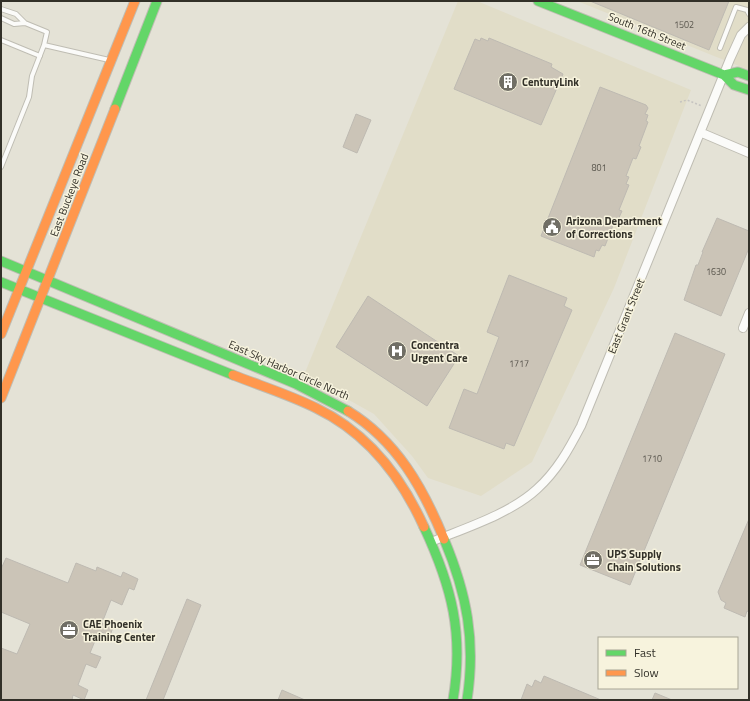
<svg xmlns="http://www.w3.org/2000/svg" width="750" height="701" viewBox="0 0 750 701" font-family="'Titillium Web',sans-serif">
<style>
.built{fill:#e1ddc8}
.building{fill:#cbc4b7;stroke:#bebab2}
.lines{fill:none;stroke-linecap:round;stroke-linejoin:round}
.lane-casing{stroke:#bfbdb3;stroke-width:6}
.street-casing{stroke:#bfbdb3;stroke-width:10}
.fast-casing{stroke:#bfbdb3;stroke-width:11}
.slow-casing{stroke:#bfbdb3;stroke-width:11}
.path{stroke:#c6c4c1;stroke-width:1.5;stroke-dasharray:2 2;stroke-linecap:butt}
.lane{stroke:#fbfbf9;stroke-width:4}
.street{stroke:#fbfbf9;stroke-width:8}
.fast{stroke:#63d668;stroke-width:9}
.slow{stroke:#ff974d;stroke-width:9}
.labels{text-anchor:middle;stroke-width:3;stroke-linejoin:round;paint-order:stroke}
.number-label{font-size:9px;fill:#58554c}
.street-label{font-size:11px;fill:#323028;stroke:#f7f3dd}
.poi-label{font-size:11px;font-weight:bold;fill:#323028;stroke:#f7f3dd;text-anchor:start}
</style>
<rect width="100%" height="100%" fill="#e4e2d6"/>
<path class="built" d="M 458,1 L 477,1 L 691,90 L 614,288 L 532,462 L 481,496 L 428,478 L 412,456 L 374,414 L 304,375 Z
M 577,1 L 749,1 L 749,70 Z"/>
<path class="building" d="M 590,1 L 729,1 L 709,50 Z
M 481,38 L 488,41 L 489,38 L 552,64 L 551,67 L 563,74 L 541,125 L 454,89 L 475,39 L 480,41 Z
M 600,87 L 646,105 L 648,108 L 645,114 L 648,115 L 646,121 L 648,122 L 639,146 L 641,147 L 636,159 L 633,158 L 626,176 L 629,177 L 626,184 L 629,185 L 619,210 L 622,211 L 617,222 L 615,220 L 605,246 L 602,245 L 599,251 L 596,250 L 594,257 L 541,236 Z
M 356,114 L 371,120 L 357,153 L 343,147 Z
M 717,218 L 749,231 L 749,248 L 721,316 L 684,300 L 696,265 L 698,265 L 703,252 L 702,252 Z
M 509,275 L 567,298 L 564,306 L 572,310 L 514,446 L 506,443 L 504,449 L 449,428 L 464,389 L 477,394 L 499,337 L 487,332 Z
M 368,296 L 459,356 L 427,406 L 336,347 Z
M 675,333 L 725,354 L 630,585 L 580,565 Z
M 749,519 L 749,612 L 747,611 L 745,617 L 724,608 L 726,603 L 721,600 L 718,592 Z
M 6,558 L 68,583 L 76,563 L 96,571 L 97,567 L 121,577 L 123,572 L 138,579 L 134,590 L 129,588 L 122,605 L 111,600 L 102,623 L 113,627 L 110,636 L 99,631 L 90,653 L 101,657 L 96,668 L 86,664 L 78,685 L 88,690 L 84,700 L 73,695 L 72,700 L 1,700 L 1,648 L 17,654 L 30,624 L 1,612 L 1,569 Z
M 187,599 L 201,605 L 163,700 L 146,700 Z
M 544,676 L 601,700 L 521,700 L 527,684 L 532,687 L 535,680 L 541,683 Z
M 282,690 L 305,700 L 278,700 Z
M 655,693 L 672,700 L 652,700 Z"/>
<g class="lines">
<defs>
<path id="lane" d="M 1,9 L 16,14 L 25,23 L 47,32 L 44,45
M 1,18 L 14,24 L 25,23
M 1,40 L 40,56
M 720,48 L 736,7 L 747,10 L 749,14
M 1,167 L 29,97 L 32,76 L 44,45 L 109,60"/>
<path id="street" d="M 702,133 L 749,153
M 743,328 L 749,313
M 431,542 C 465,528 510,514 537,489 C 557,471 569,449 581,426 L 730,59 L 741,35 L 749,27"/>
<path id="fast" d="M 538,1 L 724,75 L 734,85 L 749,90
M 724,75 L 738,72 L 749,76
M 115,109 L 157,1
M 1,261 L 296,384 L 348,411
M 1,282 L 233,375
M 424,527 C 452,587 464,634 453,700
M 444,539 C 467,594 476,641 467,700"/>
<path id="slow" d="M 1,334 L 135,1
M 233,375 C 261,386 290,395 316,408 C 368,433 401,476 424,527
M 1,398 L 115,109
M 348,411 C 397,441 423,488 444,539"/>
</defs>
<use href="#lane" class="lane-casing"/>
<use href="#street" class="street-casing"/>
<use href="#fast" class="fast-casing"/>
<use href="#slow" class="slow-casing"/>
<path class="path" d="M 680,102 L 687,100 L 702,106"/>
<use href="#lane" class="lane"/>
<use href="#street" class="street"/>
<use href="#fast" class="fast"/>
<use href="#slow" class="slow"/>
</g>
<defs>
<symbol id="building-disc" viewBox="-11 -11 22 22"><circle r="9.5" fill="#706e65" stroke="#f7f3dd"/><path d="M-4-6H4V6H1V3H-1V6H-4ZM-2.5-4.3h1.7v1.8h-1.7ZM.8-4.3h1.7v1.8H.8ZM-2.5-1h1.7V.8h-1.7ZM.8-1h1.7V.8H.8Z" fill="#fff"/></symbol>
<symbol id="civic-disc" viewBox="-11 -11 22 22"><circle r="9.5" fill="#706e65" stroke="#f7f3dd"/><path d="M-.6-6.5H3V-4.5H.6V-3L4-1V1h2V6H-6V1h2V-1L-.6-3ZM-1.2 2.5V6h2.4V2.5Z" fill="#fff"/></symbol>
<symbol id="hospital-disc" viewBox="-11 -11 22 22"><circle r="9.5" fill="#706e65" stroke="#f7f3dd"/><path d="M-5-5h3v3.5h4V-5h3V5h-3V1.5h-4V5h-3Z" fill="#fff"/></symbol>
<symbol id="office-disc" viewBox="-11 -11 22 22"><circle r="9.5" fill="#706e65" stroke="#f7f3dd"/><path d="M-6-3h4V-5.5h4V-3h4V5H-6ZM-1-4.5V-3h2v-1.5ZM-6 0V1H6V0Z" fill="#fff"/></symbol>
</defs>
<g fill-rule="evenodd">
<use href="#building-disc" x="497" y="71" width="22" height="22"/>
<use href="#civic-disc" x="541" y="216" width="22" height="22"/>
<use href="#hospital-disc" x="386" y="340" width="22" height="22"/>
<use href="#office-disc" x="582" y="549" width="22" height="22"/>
<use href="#office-disc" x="58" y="619" width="22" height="22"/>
</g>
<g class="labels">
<g class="number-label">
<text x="684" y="28">1502</text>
<text x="599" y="171">801</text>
<text x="716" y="275">1630</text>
<text x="519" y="367">1717</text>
<text x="652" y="462">1710</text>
</g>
<g class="street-label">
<text transform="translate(647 31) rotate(22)" y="4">South 16th Street</text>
<text transform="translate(69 195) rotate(-69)" y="4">East Buckeye Road</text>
<text transform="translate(626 316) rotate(-68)" y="4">East Grant Street</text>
<text transform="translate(289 370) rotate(24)" y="4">East Sky Harbor Circle North</text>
</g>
<g class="poi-label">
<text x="522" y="86">CenturyLink</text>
<text x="566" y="225">Arizona Department<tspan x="566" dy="13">of Corrections</tspan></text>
<text x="411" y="349">Concentra<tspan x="411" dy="13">Urgent Care</tspan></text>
<text x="607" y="558">UPS Supply<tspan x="607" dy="13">Chain Solutions</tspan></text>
<text x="83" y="628">CAE Phoenix<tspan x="83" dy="13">Training Center</tspan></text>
</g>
</g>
<rect width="750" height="701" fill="none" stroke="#323028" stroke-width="4"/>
<rect x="598" y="637" width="140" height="52" fill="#f7f3dd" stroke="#a8a595"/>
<rect x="606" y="650" width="20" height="6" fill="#63d668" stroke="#a8a595"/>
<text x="634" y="657" font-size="12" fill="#323028">Fast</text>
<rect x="606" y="670" width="20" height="6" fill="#ff974d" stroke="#a8a595"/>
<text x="634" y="677" font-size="12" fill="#323028">Slow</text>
</svg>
